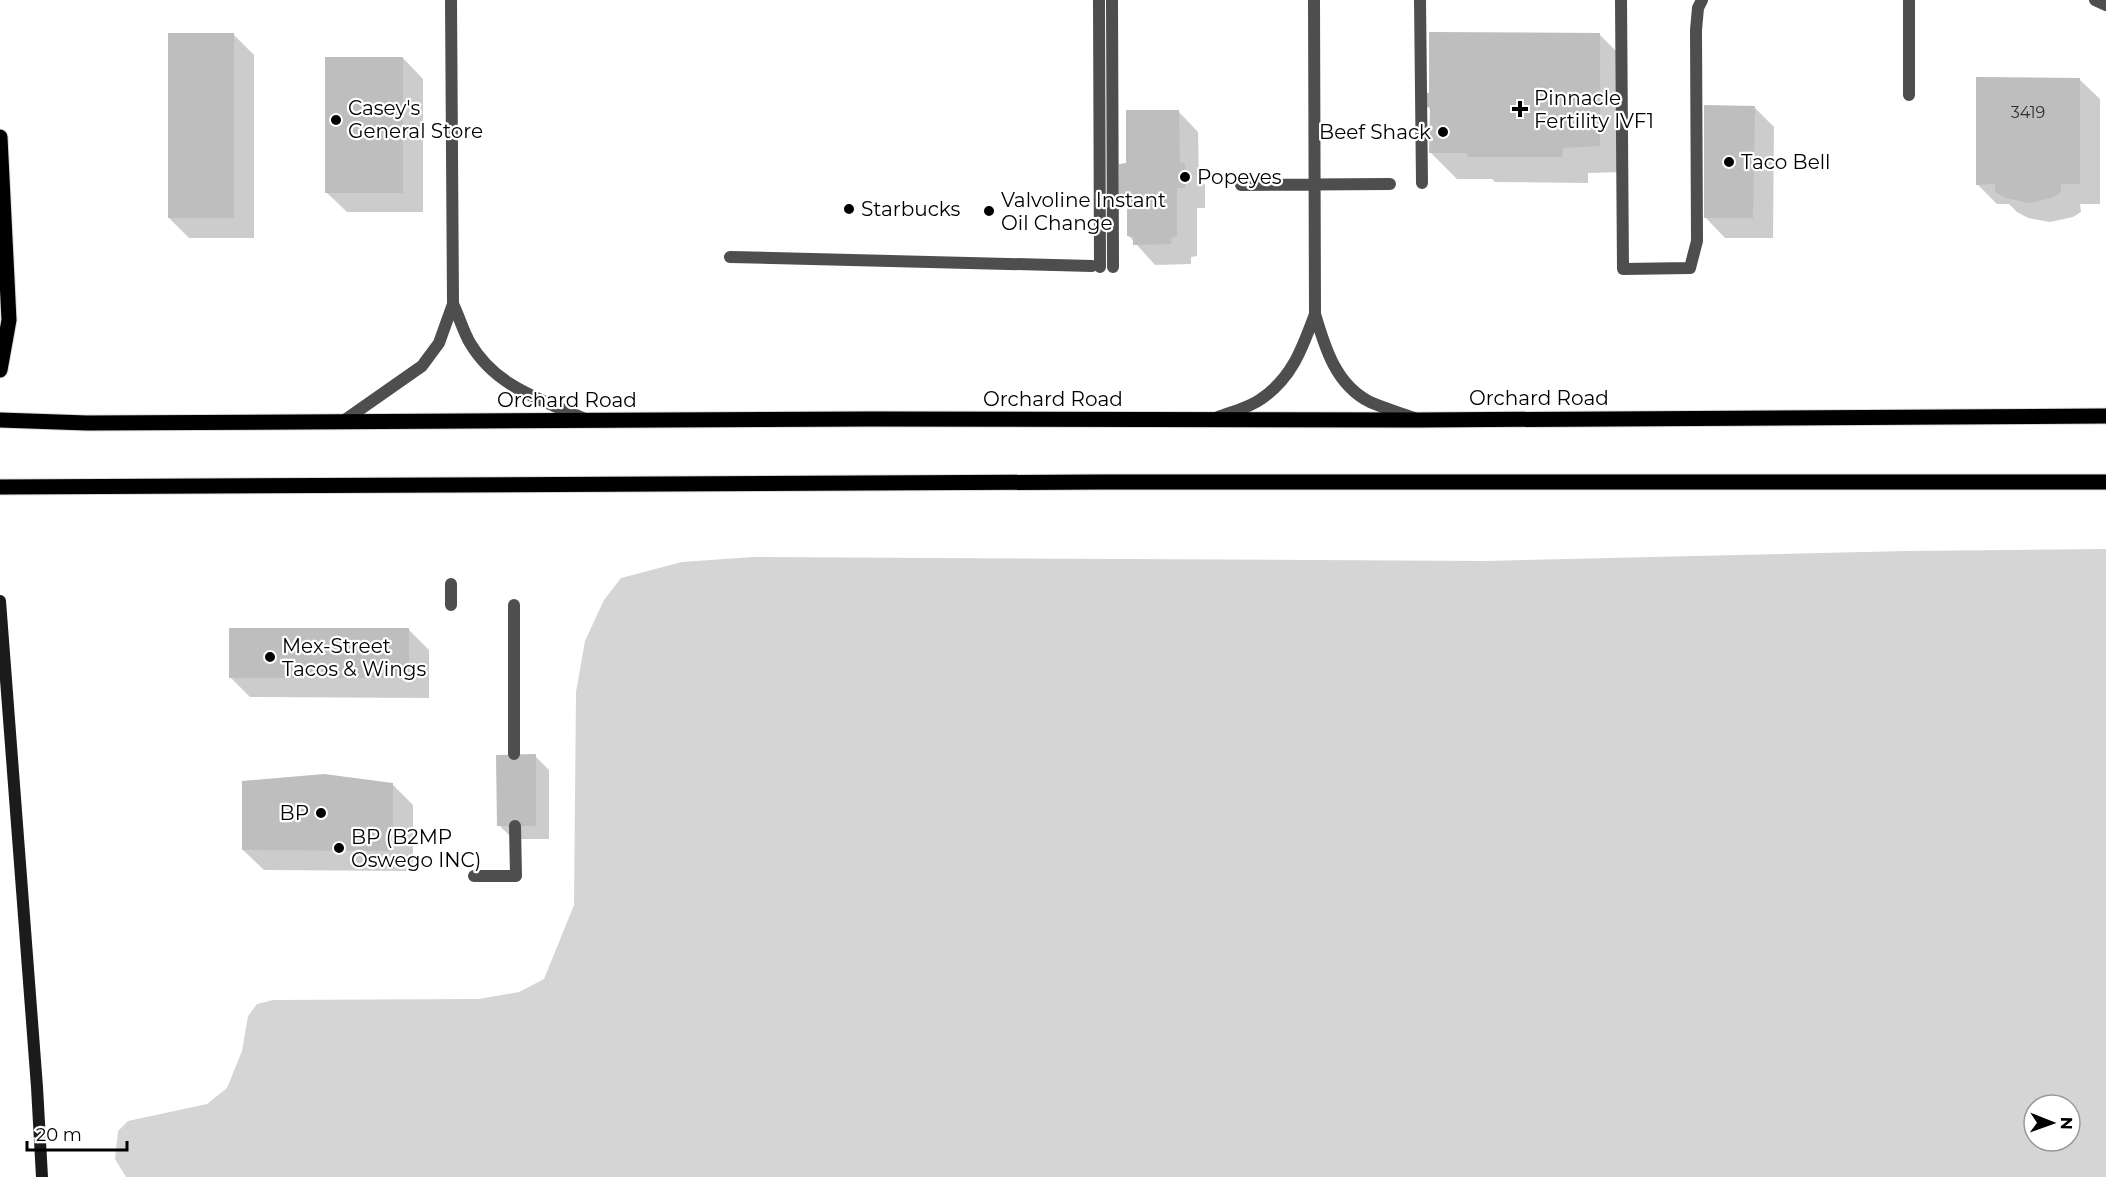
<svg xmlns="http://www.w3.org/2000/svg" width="2106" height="1177" viewBox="0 0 2106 1177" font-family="Montserrat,sans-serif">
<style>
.green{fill:#d5d5d5;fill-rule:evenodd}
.shadow{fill:#0003}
.building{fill:#bebebe}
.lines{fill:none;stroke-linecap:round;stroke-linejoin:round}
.primary-casing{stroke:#dbdbdb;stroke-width:17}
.service{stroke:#4e4e4e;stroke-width:12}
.secondary{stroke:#1b1b1b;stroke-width:12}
.primary{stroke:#000;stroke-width:15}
.poi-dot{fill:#000;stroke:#fff;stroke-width:2}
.labels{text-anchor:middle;stroke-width:4.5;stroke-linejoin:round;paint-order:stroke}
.number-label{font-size:16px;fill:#303030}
.poi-label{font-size:20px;fill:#000;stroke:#fff;text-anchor:start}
.street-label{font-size:20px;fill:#000;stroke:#fff}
</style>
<rect width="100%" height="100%" fill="#fff"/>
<path class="green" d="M 2106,549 L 2106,1177 L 126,1177 L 115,1159 L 118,1131 L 128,1121 L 207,1104 L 227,1088 L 242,1051 L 248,1016 L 257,1004 L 273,1000 L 479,999 L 519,992 L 544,979 L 574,905 L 576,692 L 585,641 L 604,600 L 621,578 L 682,562 L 753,557 L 1486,561 L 1907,551 ZM 2034,1105 L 2070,1105 L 2070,1141 L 2034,1141 Z"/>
<path class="shadow" d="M 1599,34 L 1626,61 L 1625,172 L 1588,173 L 1588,183 L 1495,182 L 1492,179 L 1457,179 L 1431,153 L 1431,110 L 1428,107 Z
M 234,35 L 254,55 L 254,238 L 189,238 L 169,218 Z
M 403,58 L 423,79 L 423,212 L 347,212 L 326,192 Z
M 2079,79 L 2100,99 L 2100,204 L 2080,204 L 2081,212 L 2073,217 L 2050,222 L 2028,218 L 2017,212 L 2009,204 L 1997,204 L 1977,184 Z
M 1754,107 L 1774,127 L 1773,238 L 1725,238 L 1705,217 Z
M 1178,111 L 1198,132 L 1199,179 L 1205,185 L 1205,208 L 1197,208 L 1197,256 L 1191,257 L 1191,264 L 1155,265 L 1129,236 L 1128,203 L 1121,195 L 1127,165 Z
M 408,629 L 429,650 L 429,698 L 250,697 L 230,677 Z
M 535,756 L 549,770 L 549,839 L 513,839 L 499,825 Z
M 392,784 L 413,805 L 413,871 L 264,870 L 243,850 Z"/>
<path class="building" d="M 1429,32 L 1600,33 L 1600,146 L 1563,148 L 1562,157 L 1467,157 L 1467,153 L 1429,153 L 1430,107 L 1427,107 L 1427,93 L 1429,93 Z
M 168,33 L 234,33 L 234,218 L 168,218 Z
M 325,57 L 403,57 L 403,193 L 325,193 Z
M 1976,77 L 2080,78 L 2080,184 L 2061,184 L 2061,192 L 2052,198 L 2029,203 L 2006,198 L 1995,192 L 1995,184 L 1976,185 Z
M 1704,105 L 1755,106 L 1753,218 L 1704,218 Z
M 1126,110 L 1179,110 L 1180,163 L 1185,163 L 1185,188 L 1177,188 L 1177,236 L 1172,237 L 1171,244 L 1133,245 L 1133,237 L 1127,236 L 1127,196 L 1119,196 L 1119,164 L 1126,163 Z
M 229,628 L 409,628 L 409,678 L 229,678 Z
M 536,754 L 536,826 L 497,826 L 496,755 Z
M 324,774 L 393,783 L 393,851 L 242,850 L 242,781 Z"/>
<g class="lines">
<defs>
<path id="primary" d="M 0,137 L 9,320 L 0,370
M 0,420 L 87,423 L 870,419 L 1418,420 L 2106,416
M 0,487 L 1100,482 L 2106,482"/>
</defs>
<use href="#primary" class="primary-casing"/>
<path class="service" d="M 451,0 L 453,304
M 1099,0 L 1100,267
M 1112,0 L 1113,267
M 1314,0 L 1315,314
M 1420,0 L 1422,183
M 1621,0 L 1623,269 L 1690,268 L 1697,241 L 1696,30 L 1698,8 L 1702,0
M 1909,0 L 1909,95
M 2095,0 L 2106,5
M 1241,185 L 1390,184
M 730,257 L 1092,266
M 1218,417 C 1231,412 1249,408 1261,399 C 1292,378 1302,349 1315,314 C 1325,348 1336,385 1370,402 C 1384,408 1400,413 1414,418
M 342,422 L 422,366 L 439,343 L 453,304 C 459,316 463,331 470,343 C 496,387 540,399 585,419
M 451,605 L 451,584
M 514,605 L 514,754
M 474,876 L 516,876 L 515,826"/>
<path class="secondary" d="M 0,601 L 37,1087 L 42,1177"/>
<use href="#primary" class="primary"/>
</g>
<g class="poi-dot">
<path d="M1517 100h6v6h6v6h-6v6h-6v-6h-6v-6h6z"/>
<circle cx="336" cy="120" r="6"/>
<circle cx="1443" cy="132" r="6"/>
<circle cx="1729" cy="162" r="6"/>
<circle cx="1185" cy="177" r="6"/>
<circle cx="849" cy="209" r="6"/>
<circle cx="989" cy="211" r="6"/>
<circle cx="270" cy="657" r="6"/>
<circle cx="321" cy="813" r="6"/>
<circle cx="339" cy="848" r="6"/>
</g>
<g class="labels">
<g class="number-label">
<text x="2028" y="118">3419</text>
</g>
<g class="poi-label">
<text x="1534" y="105">Pinnacle<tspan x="1534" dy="23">Fertility IVF1</tspan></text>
<text x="348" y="115">Casey's<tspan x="348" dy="23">General Store</tspan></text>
<text x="1431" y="139" text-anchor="end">Beef Shack</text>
<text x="1741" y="169">Taco Bell</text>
<text x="1197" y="184">Popeyes</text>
<text x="1001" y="207">Valvoline Instant<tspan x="1001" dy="23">Oil Change</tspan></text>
<text x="861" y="216">Starbucks</text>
<text x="282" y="653">Mex-Street<tspan x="282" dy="23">Tacos &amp; Wings</tspan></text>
<text x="309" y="820" text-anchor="end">BP</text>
<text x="351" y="844">BP (B2MP<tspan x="351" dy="23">Oswego INC)</tspan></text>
</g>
<g class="street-label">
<text x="1539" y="405">Orchard Road</text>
<text x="1053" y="406">Orchard Road</text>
<text x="567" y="407">Orchard Road</text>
</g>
</g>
<g transform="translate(2052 1123) rotate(91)"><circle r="28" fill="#ffffff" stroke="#999999" stroke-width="1.5"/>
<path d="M0-4.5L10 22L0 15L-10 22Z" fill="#000000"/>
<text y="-9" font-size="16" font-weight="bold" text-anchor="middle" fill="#000000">N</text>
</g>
<path d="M27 1141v9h100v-9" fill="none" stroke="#000000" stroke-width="3"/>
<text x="36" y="1141" font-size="18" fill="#000000" stroke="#ffffff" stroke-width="4.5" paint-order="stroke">20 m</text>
</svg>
